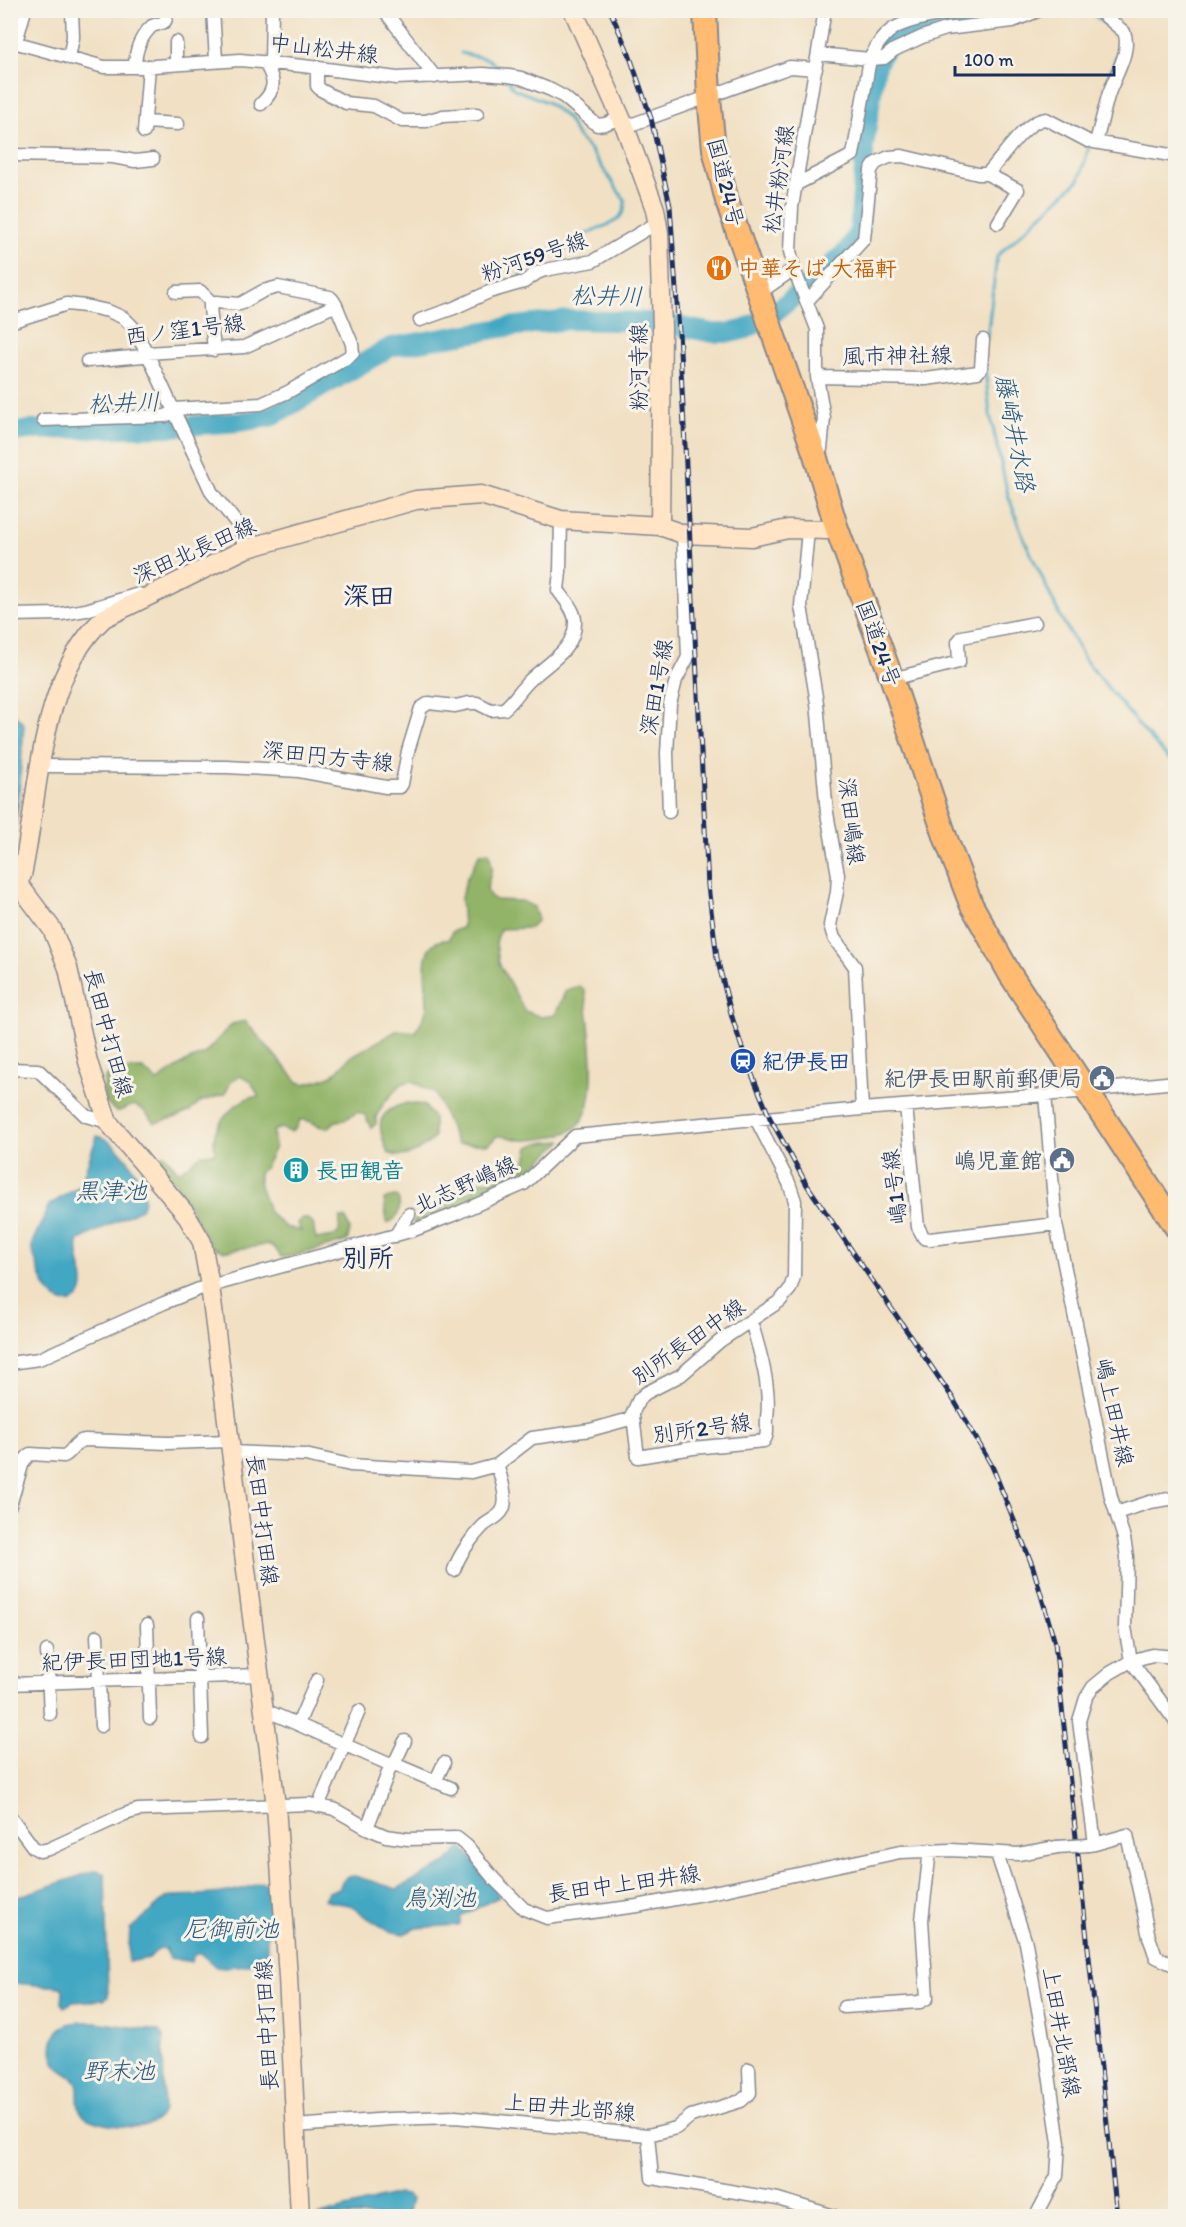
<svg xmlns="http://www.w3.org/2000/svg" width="1186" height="2227" viewBox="0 0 1186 2227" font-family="Itim,'Klee One',sans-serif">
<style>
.forest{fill:#92b468;stroke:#567263;stroke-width:1.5}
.water{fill:#42a7c2;stroke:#2e6b90;stroke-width:1.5}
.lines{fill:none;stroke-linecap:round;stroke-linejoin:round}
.stream{stroke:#42a7c2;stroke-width:3}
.river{stroke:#42a7c2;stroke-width:20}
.street-casing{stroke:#868890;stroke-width:15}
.secondary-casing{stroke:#868890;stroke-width:21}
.highway-casing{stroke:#868890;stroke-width:26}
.street{stroke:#fff;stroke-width:12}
.secondary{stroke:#ffe4c6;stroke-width:18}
.highway{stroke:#febb71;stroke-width:22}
.rail-casing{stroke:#1b2f5e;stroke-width:5}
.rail{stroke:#f7f3e8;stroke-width:3;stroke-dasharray:9;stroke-linecap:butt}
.street-bridge-casing{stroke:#868890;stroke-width:15;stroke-linecap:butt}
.street-bridge{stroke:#fff;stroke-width:12}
.labels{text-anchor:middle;stroke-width:6;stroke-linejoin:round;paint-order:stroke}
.street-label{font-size:22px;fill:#1b2f5e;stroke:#f7f3e8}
.food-label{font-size:22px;font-weight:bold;fill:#c56008;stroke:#f7f3e8;text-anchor:start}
.transit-label{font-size:22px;font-weight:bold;fill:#164399;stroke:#f7f3e8;text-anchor:start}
.service-label{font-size:22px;font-weight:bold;fill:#4e5e75;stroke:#f7f3e8;text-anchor:end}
.culture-label{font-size:22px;font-weight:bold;fill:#0d838f;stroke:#f7f3e8;text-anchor:start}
.water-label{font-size:24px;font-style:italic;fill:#295981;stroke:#f7f3e8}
.quarter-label{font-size:26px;font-weight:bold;fill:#1b2f5e;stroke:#f7f3e8}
</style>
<rect width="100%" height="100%" fill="#f7f3e8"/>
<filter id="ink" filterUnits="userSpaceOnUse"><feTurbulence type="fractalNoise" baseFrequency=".0167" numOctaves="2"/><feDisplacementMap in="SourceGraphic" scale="12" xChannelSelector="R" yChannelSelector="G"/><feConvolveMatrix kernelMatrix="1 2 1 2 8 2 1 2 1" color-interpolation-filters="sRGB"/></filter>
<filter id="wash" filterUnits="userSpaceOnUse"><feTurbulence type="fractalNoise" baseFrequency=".008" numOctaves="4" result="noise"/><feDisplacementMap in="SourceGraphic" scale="24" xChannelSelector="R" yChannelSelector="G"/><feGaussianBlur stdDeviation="1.35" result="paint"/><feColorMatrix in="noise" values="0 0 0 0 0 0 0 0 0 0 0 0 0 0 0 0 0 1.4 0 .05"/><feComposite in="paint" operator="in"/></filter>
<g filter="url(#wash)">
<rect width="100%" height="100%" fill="#f1e0c3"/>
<path class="forest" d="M 489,852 L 492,867 L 487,889 L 490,896 L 496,900 L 522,901 L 534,907 L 538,920 L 530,928 L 500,929 L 496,943 L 499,963 L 525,1011 L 541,1017 L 555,1015 L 566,990 L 579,986 L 585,991 C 588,1023 606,1115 570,1131 C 557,1137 538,1140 524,1140 C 515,1140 507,1135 497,1136 L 489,1144 L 457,1144 L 435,1093 L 412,1081 L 401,1084 L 384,1103 L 376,1117 L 376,1124 L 371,1128 L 365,1115 L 358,1112 L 344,1120 L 336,1121 L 328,1128 C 317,1128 311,1118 300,1120 L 296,1128 L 291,1132 L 280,1128 L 273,1131 L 275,1147 L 265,1167 L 259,1173 C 257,1188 267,1197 268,1211 L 285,1227 L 301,1231 L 297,1223 L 302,1218 C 319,1221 311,1226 316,1239 L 334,1236 L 339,1232 L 340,1218 L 346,1218 L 350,1230 L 347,1241 L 294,1256 L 281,1257 L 275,1248 L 268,1244 C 258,1247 253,1247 244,1248 C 227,1250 229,1255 211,1246 L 175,1181 L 166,1178 L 155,1166 L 155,1161 L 164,1154 L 179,1172 L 202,1154 L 215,1153 C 215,1148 214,1142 214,1138 C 217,1121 241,1094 259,1097 L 251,1082 L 240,1076 L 232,1080 L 225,1094 L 200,1102 L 189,1112 L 177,1117 L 155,1123 L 143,1110 L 134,1105 L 117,1112 C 101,1102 103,1094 105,1077 C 117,1069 130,1069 143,1069 L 157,1081 L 187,1061 L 204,1054 L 232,1024 L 245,1021 L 298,1082 L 304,1084 L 320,1080 L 333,1075 L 350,1057 L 398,1030 L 415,1032 C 420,1024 426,1016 427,1006 C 428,987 414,938 448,940 L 452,932 L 463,927 L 461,898 L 466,880 L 480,853 Z
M 407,1103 L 424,1105 L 434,1119 L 434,1138 C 420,1151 406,1161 388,1153 C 377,1126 374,1112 407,1103 Z
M 562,1141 L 513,1186 L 419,1224 L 414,1223 L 413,1221 L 450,1203 L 464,1193 L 472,1191 L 478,1182 L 505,1178 L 511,1173 L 520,1172 L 525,1165 L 529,1147 L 538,1143 Z
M 397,1196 C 402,1206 399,1220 387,1223 L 384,1199 Z"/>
<path class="water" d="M 11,715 L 16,716 L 24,724 L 18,805 L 11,848 Z
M 97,1136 C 118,1139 154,1189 141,1209 L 79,1240 C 72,1256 95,1290 74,1301 C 68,1304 61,1302 56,1299 C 42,1289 37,1264 32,1249 L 32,1243 L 49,1205 L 80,1186 Z
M 461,1848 L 463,1848 L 493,1886 L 499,1897 L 461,1916 L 460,1924 L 458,1925 L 416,1928 L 404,1934 L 389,1931 L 358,1912 C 350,1899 334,1907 324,1899 L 328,1892 L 339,1889 C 343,1880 344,1876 355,1876 L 397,1889 L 446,1863 Z
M 97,1870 L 105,1874 L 108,1997 L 104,2000 L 73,2002 L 64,2007 L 62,2004 L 63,1990 L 61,1987 L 14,1983 L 11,1980 L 11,1899 Z
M 262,1882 L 274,1887 L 275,1925 L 267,1939 L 267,1954 C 256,1967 232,1967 216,1967 L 200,1953 L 194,1955 L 191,1962 L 170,1958 L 165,1949 L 159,1948 L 149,1958 L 128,1962 L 130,1929 L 166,1898 L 171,1896 C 203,1895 233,1895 262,1882 Z
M 96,2022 L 159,2031 L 163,2036 L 164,2110 C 160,2117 156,2122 147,2125 C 133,2129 91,2126 81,2113 C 75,2104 81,2091 76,2081 C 72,2075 63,2073 58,2067 C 48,2053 51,2030 68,2024 C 76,2021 87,2022 96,2022 Z
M 397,2194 L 406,2195 L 411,2199 L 407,2216 L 317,2216 Z"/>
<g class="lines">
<path class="stream" d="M 1087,10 L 1107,25
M 461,53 L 488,59 L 502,71
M 507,79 L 514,89 L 547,102 L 567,118 L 577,136 L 591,151 L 625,201 C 625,224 606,224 590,232 C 582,236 576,245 567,248 C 541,257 526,239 521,279
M 1108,80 L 1121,43
M 987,338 L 997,256 L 1079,180 L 1090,144
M 985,369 L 990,414 L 1008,495 L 1024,539 L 1060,616 L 1085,660 L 1147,735 L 1168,758 L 1176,762"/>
<path class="river" d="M 10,433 L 28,430 L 171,427 L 240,422 L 270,417 L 391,347 L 508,327 L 569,320 L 656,322 L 713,333 L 730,333 L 746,329 L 775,312 L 817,278 L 847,251 L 859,231 L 864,169 L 864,147 L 875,71 L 881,55 L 887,46 L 907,35 L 922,29 L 1020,10"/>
</g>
</g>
<g filter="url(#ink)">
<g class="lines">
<defs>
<path id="street" d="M 213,10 L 216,60
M 384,10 L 435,77
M 10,41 L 104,67 L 140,67 L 240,60 L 303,66 L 397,78 L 483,74 L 509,76 L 521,78 L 551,90 L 564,97 L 597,125 L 605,124 L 621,118
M 16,42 L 25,10
M 176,42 L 176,64
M 818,54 L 870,59 C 875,49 880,39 889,32 C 903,19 947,14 966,10
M 69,58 L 73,37 L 72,10
M 271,63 L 272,10
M 135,67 C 135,50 140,37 152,26 C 164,21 166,27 167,10
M 317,67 L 317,86 L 321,90 L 346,103 L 374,106 L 402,121 L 426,121 L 443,116 L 477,114
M 261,104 C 277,89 275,79 264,62
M 145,122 L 178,124
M 625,127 L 790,67 L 816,69
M 144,132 L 149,66
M 1094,142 L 1176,156
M 1096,142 C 1100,127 1104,111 1108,96 C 1114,77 1132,51 1124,32 L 1098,10
M 10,155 L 113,157 L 135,161 L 153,159
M 987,174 L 1018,190 L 998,223
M 795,185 L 853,155 L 870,59 L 884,58 L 894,50 L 922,37 L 946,29 L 1013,21 L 1040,10
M 176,292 L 200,291 L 210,301 L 210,307
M 759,293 L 794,269
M 808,300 L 864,239 L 871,170 L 876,163 L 889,157 L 902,156 L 978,174 L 987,174 C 1002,159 1025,120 1046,119 L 1088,141
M 420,320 L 454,308 L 489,292 L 524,282 L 537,273 L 545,270 L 593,261 L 657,223
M 10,322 L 67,304 L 85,306 L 108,311 L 124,318 L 132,326 L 147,353 L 212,493 L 239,526 L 245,549
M 214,350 L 210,307 L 216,302 L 240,304 L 263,291 L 278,287 L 330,297 L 333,300 L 336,305
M 817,377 L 926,379 L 978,372 L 981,368 L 983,340
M 43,420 L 165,416 L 170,414 L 173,409 L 261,404 L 288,392 L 348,357 L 353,353 L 352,344 L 336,305 L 244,347 L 147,353 L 143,356 L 87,361
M 816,455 L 821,449 L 824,418 L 817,377 L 817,329 L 794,269 L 790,251 L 792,207 L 825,10
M 808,530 L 801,606 L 817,703 L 827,813 L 838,875 L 837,892 L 830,925 L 834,938 L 855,967 L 862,1109
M 10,615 L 61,614 L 86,610 L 139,594
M 892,679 L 959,662 L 958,642 L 962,637 L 1035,623
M 41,766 L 227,767 L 299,771 L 386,787 L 400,787 L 402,784 L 408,751 L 421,708 L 429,703 L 455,706 L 469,703 L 477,703 L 491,710 L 504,709 C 514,701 520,690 529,681 C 546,664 575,650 575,623 C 576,611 564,599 558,590 L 560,572 L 561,520
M 669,812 L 667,753 L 670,704 L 676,680 L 688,657 L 683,534
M 10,1069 L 38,1070 L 86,1116 L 108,1122
M 1045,1095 L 1056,1224 L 1111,1497 L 1124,1538 L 1127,1557 L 1125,1627 L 1131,1661 L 1176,1722
M 906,1106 L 918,1227 L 924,1238 L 930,1239 L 1056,1224
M 395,1236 L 409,1214
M 10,1363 L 39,1359 L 164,1303 L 199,1289 L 414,1230 L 453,1215 L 524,1184 L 575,1136 L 862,1109 L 1045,1095 L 1176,1082
M 633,1416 L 638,1457 L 693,1448 L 764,1441 C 769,1434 766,1426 767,1418 C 771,1386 760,1352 751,1321
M 230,1452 L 305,1455 L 350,1465 L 471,1472 L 497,1465 L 532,1438 L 590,1430 L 630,1419 L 639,1399 L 646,1393 L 681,1375 L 720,1341 L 780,1301 L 790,1289 L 794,1277 L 795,1201 L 789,1183 L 756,1119
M 10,1505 L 23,1462 L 30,1454 L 64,1456 C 73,1452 74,1441 85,1440 L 168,1443 L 228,1441
M 1116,1513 L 1150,1502 L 1176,1498
M 454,1570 C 459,1555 472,1537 483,1526 C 488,1521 498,1518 502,1511 C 509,1500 501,1477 497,1465
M 198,1618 L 202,1737
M 147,1625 L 150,1718
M 97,1636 L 101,1726
M 47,1651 L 50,1714
M 10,1684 L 259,1675
M 265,1710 L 391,1765 L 394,1764 L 451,1788
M 298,1724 L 317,1680
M 394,1764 L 405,1741
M 435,1782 L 444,1763
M 318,1806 L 359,1711
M 10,1816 L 33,1847 L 40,1851 L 49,1849 L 125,1814 L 138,1810 L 310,1804 L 334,1809 L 367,1828 L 386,1836 L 408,1839 L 457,1838 L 467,1846 L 494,1879 L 524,1909 L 547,1918 L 637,1906 L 729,1889 L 900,1852 L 951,1850 L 1018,1854 L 1057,1847
M 367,1828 L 391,1765
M 1095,1844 L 1127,1835 L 1149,1937 L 1156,1957 L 1176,1966
M 1088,1845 L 1095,1844 L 1079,1721 L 1086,1698 L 1093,1687 L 1110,1673 L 1131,1661 L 1152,1655 L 1176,1657
M 997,1854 L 1026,1943 L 1046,2054 L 1059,2143 L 1057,2176 L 1036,2216
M 844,2007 L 920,2002 L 927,1998 L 922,1920 L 930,1850
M 295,2126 L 390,2119 L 455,2117 L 648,2135 L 652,2178 L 778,2199 L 834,2216
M 648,2135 L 676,2128 L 691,2116 L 741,2101 L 750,2093 L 749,2069"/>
<path id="secondary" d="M 573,10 L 625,127 L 655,209 L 659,233 L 662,328 L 660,526
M 17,882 L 52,929 L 68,968 L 88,1062 L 108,1122 L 185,1213 L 202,1242 L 210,1286 L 276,1806 L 288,1977 L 300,2216
M 10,886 L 22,875 C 40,792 38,679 104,618 L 245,549 L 416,500 L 481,495 L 561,520 L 660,526 L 683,534 L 752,537 L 788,529 L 827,530 L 836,526"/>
<path id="highway" d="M 705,10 L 709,97 L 714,149 L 727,201 L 815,455 L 836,526 L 892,679 L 946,839 L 971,904 L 1010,974 L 1176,1227"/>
</defs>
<use href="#street" class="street-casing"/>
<use href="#secondary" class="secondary-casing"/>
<use href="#highway" class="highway-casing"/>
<use href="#street" class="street"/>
<use href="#secondary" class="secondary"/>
<use href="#highway" class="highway"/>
<defs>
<path id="rail" d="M 610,10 L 629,54 L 651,118 L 670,206 L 679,331 L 708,886 L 717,958 L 732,1017 L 746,1060 L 770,1118 L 807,1185 L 952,1397 L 992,1466 L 1033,1567 L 1055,1643 L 1117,2216"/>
</defs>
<use href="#rail" class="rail-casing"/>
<use href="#rail" class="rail"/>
<defs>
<path id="street-bridge" d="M 1057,1847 L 1088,1845"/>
</defs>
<use href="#street-bridge" class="street-bridge-casing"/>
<use href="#street-bridge" class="street-bridge"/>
</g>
</g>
<defs>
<symbol id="restaurant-disc" viewBox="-11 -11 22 22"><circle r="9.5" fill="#e8710a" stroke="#f7f3e8"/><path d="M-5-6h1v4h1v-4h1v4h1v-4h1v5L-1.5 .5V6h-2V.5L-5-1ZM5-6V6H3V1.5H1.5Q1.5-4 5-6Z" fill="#fff"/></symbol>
<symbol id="station-disc" viewBox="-11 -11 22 22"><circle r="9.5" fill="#1a4fb4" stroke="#f7f3e8"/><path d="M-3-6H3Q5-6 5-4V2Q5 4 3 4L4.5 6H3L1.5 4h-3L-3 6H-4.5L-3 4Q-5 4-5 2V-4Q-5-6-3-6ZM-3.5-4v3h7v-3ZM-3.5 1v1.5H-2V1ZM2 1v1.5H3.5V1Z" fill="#fff"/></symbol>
<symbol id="civic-disc" viewBox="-11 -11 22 22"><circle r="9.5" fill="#5c6f8a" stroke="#f7f3e8"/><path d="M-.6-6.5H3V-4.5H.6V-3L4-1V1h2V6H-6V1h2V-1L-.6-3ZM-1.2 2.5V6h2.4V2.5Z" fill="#fff"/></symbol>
<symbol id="building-disc" viewBox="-11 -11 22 22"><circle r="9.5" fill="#0f9aa8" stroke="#f7f3e8"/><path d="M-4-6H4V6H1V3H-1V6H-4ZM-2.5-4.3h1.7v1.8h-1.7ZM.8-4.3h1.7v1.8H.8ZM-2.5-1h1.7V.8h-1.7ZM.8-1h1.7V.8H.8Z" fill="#fff"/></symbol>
</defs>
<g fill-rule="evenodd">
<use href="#restaurant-disc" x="704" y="253" width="30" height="30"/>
<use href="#station-disc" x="728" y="1046" width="30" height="30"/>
<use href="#civic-disc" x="1087" y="1063" width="30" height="30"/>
<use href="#civic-disc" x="1047" y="1145" width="30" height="30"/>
<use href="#building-disc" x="281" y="1155" width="30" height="30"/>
</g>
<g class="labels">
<g class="street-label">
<text transform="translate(324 48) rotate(7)" y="8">中山松井線</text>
<text transform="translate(778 179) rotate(-82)" y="8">松井粉河線</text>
<text transform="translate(726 182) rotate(76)" y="8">国道24号</text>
<text transform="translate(534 256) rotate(-19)" y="8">粉河59号線</text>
<text transform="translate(185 329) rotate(-7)" y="8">西ノ窪1号線</text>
<text transform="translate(897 355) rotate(-1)" y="8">風市神社線</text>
<text transform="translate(638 367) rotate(-90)" y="8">粉河寺線</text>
<text transform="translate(194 550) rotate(-24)" y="8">深田北長田線</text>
<text transform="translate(879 643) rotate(70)" y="8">国道24号</text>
<text transform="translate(656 687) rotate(-80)" y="8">深田1号線</text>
<text transform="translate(328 756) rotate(6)" y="8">深田円方寺線</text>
<text transform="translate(852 821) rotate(83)" y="8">深田嶋線</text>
<text transform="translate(109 1033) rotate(75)" y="8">長田中打田線</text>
<text transform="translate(465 1184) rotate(-24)" y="8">北志野嶋線</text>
<text transform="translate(894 1187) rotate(-97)" y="8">嶋1号線</text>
<text transform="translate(688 1341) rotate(-35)" y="8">別所長田中線</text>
<text transform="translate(1115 1412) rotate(78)" y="8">嶋上田井線</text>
<text transform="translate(702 1428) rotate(-8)" y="8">別所2号線</text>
<text transform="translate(263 1520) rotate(83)" y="8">長田中打田線</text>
<text transform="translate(134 1659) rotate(-2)" y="8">紀伊長田団地1号線</text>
<text transform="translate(624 1883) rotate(-8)" y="8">長田中上田井線</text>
<text transform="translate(266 2025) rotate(-93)" y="8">長田中打田線</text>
<text transform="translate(1062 2032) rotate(80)" y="8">上田井北部線</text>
<text transform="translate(570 2107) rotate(5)" y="8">上田井北部線</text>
</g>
<g class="food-label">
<text x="738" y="276">中華そば 大福軒</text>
</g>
<g class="transit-label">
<text x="762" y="1069">紀伊長田</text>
</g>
<g class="service-label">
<text x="1082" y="1086">紀伊長田駅前郵便局</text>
<text x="1042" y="1168">嶋児童館</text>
</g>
<g class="culture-label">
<text x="316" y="1178">長田観音</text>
</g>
<g class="water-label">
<text transform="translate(607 296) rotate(1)" y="8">松井川</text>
<text transform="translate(124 403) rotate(-2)" y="8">松井川</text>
<text transform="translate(1015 433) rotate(79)" y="8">藤崎井水路</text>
<text x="111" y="1199">黒津池</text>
<text x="440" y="1906">鳥渕池</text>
<text x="231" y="1937">尼御前池</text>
<text x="119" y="2079">野末池</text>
</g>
<g class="quarter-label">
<text x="369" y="605">深田</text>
<text x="368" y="1267">別所</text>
</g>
</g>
<rect width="1186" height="2227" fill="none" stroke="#f7f3e8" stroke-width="36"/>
<path d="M955 66v9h159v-9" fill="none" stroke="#1b2f5e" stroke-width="3"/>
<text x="964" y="66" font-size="18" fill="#1b2f5e" stroke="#f7f3e8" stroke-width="4.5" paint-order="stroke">100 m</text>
</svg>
